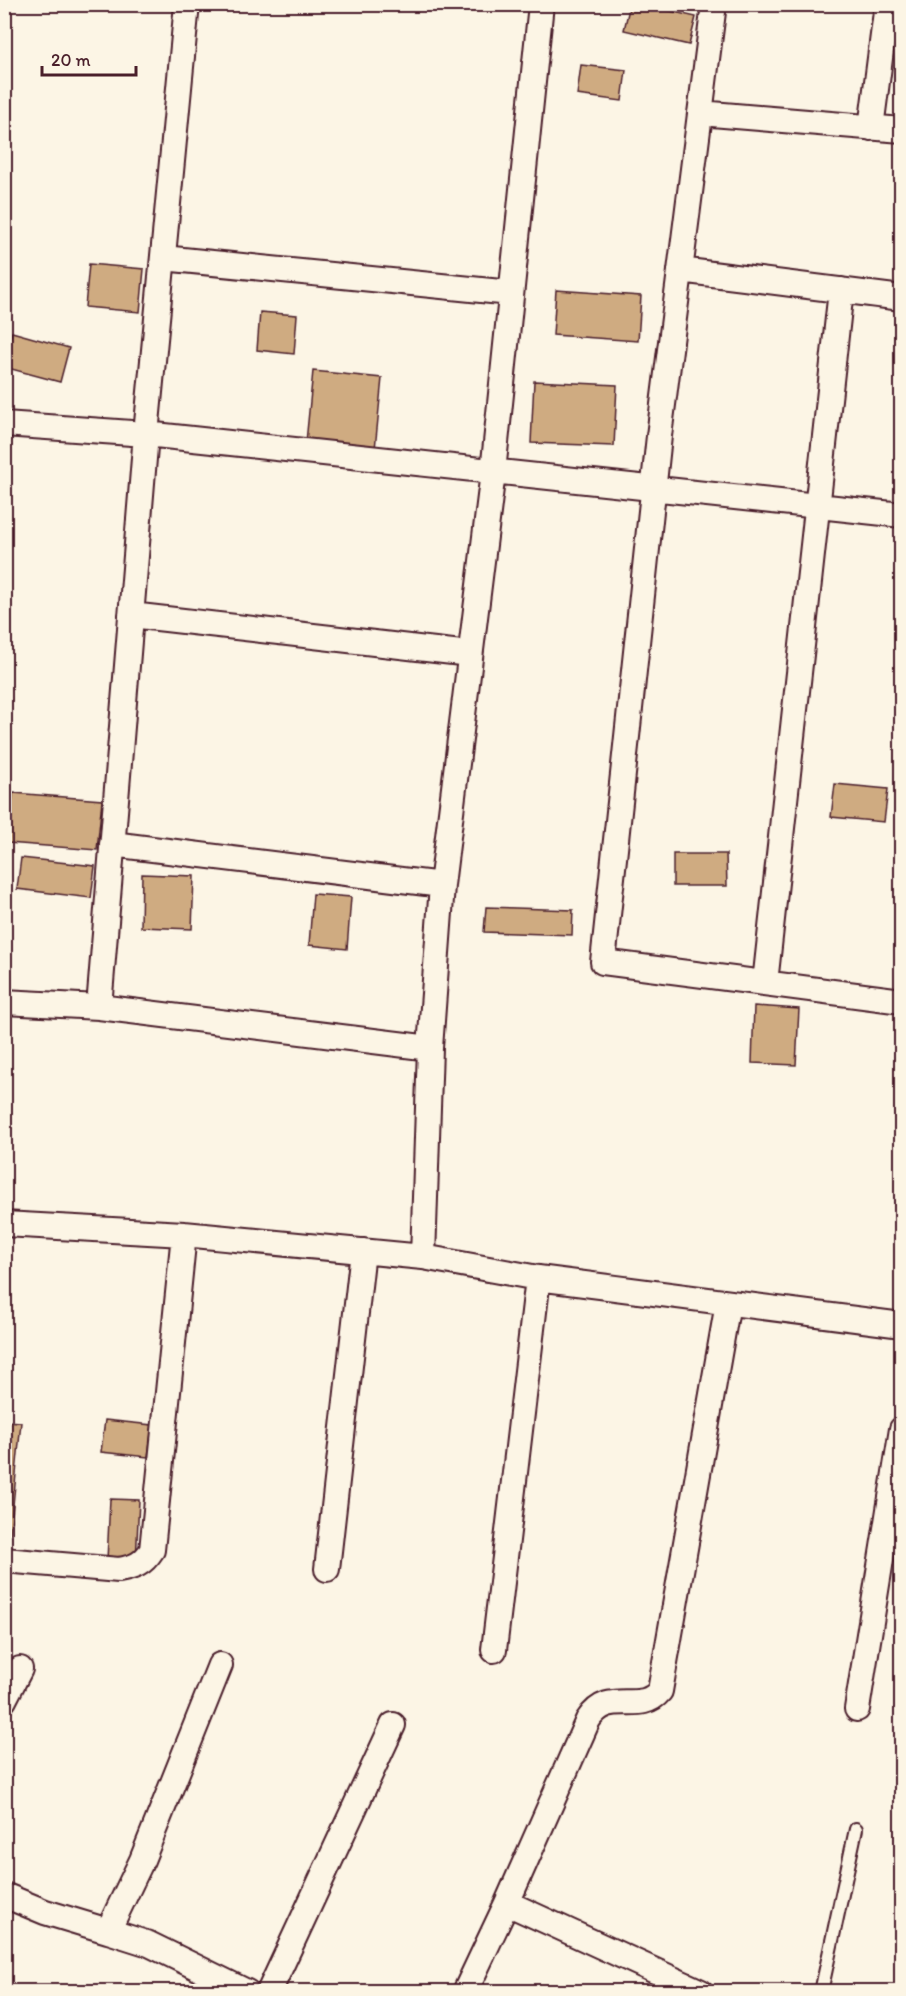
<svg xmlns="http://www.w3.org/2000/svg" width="906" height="1996" viewBox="0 0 906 1996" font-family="Itim,sans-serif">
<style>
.building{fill:#cfab81;stroke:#4a1f2b;stroke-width:1.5}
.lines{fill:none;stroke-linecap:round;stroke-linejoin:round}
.lane-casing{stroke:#4a1f2b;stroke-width:16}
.street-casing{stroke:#4a1f2b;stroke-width:28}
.lane{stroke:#fcf5e5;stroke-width:12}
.street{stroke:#fcf5e5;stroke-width:24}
</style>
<rect width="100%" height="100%" fill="#fcf5e5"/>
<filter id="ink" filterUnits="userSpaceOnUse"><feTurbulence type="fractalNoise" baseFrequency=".0167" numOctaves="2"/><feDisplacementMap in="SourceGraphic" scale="12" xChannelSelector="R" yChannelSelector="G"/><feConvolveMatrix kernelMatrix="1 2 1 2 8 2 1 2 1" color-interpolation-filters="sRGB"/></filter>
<g filter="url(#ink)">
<path class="building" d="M 630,4 L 640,4 L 696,17 L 689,45 L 624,30 Z
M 581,65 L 626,70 L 622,101 L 577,95 Z
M 89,264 L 144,269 L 140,312 L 85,307 Z
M 556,290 L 641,296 L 638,341 L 553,335 Z
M 260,312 L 297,315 L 294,354 L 257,350 Z
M 12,332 L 69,348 L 60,382 L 4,367 L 4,359 Z
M 313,371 L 382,378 L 375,449 L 306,442 Z
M 534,381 L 617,385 L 614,446 L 531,443 Z
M 835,784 L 888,789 L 884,822 L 831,817 Z
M 13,793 L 102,800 L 97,850 L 8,843 Z
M 673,854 L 726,854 L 727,886 L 673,886 Z
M 21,858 L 95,866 L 91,898 L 17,889 Z
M 142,874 L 194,876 L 192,929 L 141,927 Z
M 313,894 L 351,897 L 347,949 L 309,945 Z
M 486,907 L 573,910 L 572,935 L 484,932 Z
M 754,1006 L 799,1009 L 796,1065 L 752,1063 Z
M 105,1420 L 152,1425 L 148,1457 L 101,1452 Z
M 4,1421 L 21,1422 L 9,1547 L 4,1546 Z
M 110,1499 L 139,1500 L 136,1561 L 107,1560 Z"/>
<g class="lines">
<defs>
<path id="lane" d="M 821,1992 L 856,1829"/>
<path id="street" d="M 714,4 L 659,436 L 603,962 L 902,1001
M 700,113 L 902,130
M 871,128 L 887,4
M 163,258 L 511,293
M 680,270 L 902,298
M 4,424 L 146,434 L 902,515
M 131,615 L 470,654
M 112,844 L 442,885
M 765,983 L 841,290
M 4,1002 L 99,1007 L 430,1048
M 99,1007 L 146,434 L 187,4
M 4,1224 L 184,1234 L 423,1257 L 538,1278 L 902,1325
M 423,1257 L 430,1048 L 442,885 L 493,472 L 541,4
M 4,1560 L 119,1570 C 135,1567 143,1564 152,1550 L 184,1234
M 327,1569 L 363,1251
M 494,1650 L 538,1278
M 220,1665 L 142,1860 L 108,1931 L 149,1944 L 247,1992
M 4,1700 L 20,1669
M 857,1709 L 902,1429
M 4,1895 L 45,1912 L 108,1931
M 507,1903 L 701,1992
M 269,1992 L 393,1725
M 465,1992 L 507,1903 L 588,1720 C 610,1686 639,1716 660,1691 L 728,1303"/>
</defs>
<use href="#lane" class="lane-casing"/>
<use href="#street" class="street-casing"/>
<use href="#lane" class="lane"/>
<use href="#street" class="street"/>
</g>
</g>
<rect width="906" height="1996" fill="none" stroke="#fcf5e5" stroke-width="24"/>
<rect x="12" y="12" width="882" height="1972" fill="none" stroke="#4a1f2b" stroke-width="2" filter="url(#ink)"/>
<path d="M42 66v9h94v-9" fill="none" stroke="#4a1f2b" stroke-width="3"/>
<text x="51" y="66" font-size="18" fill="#4a1f2b" stroke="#fcf5e5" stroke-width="4.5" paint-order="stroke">20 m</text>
</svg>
